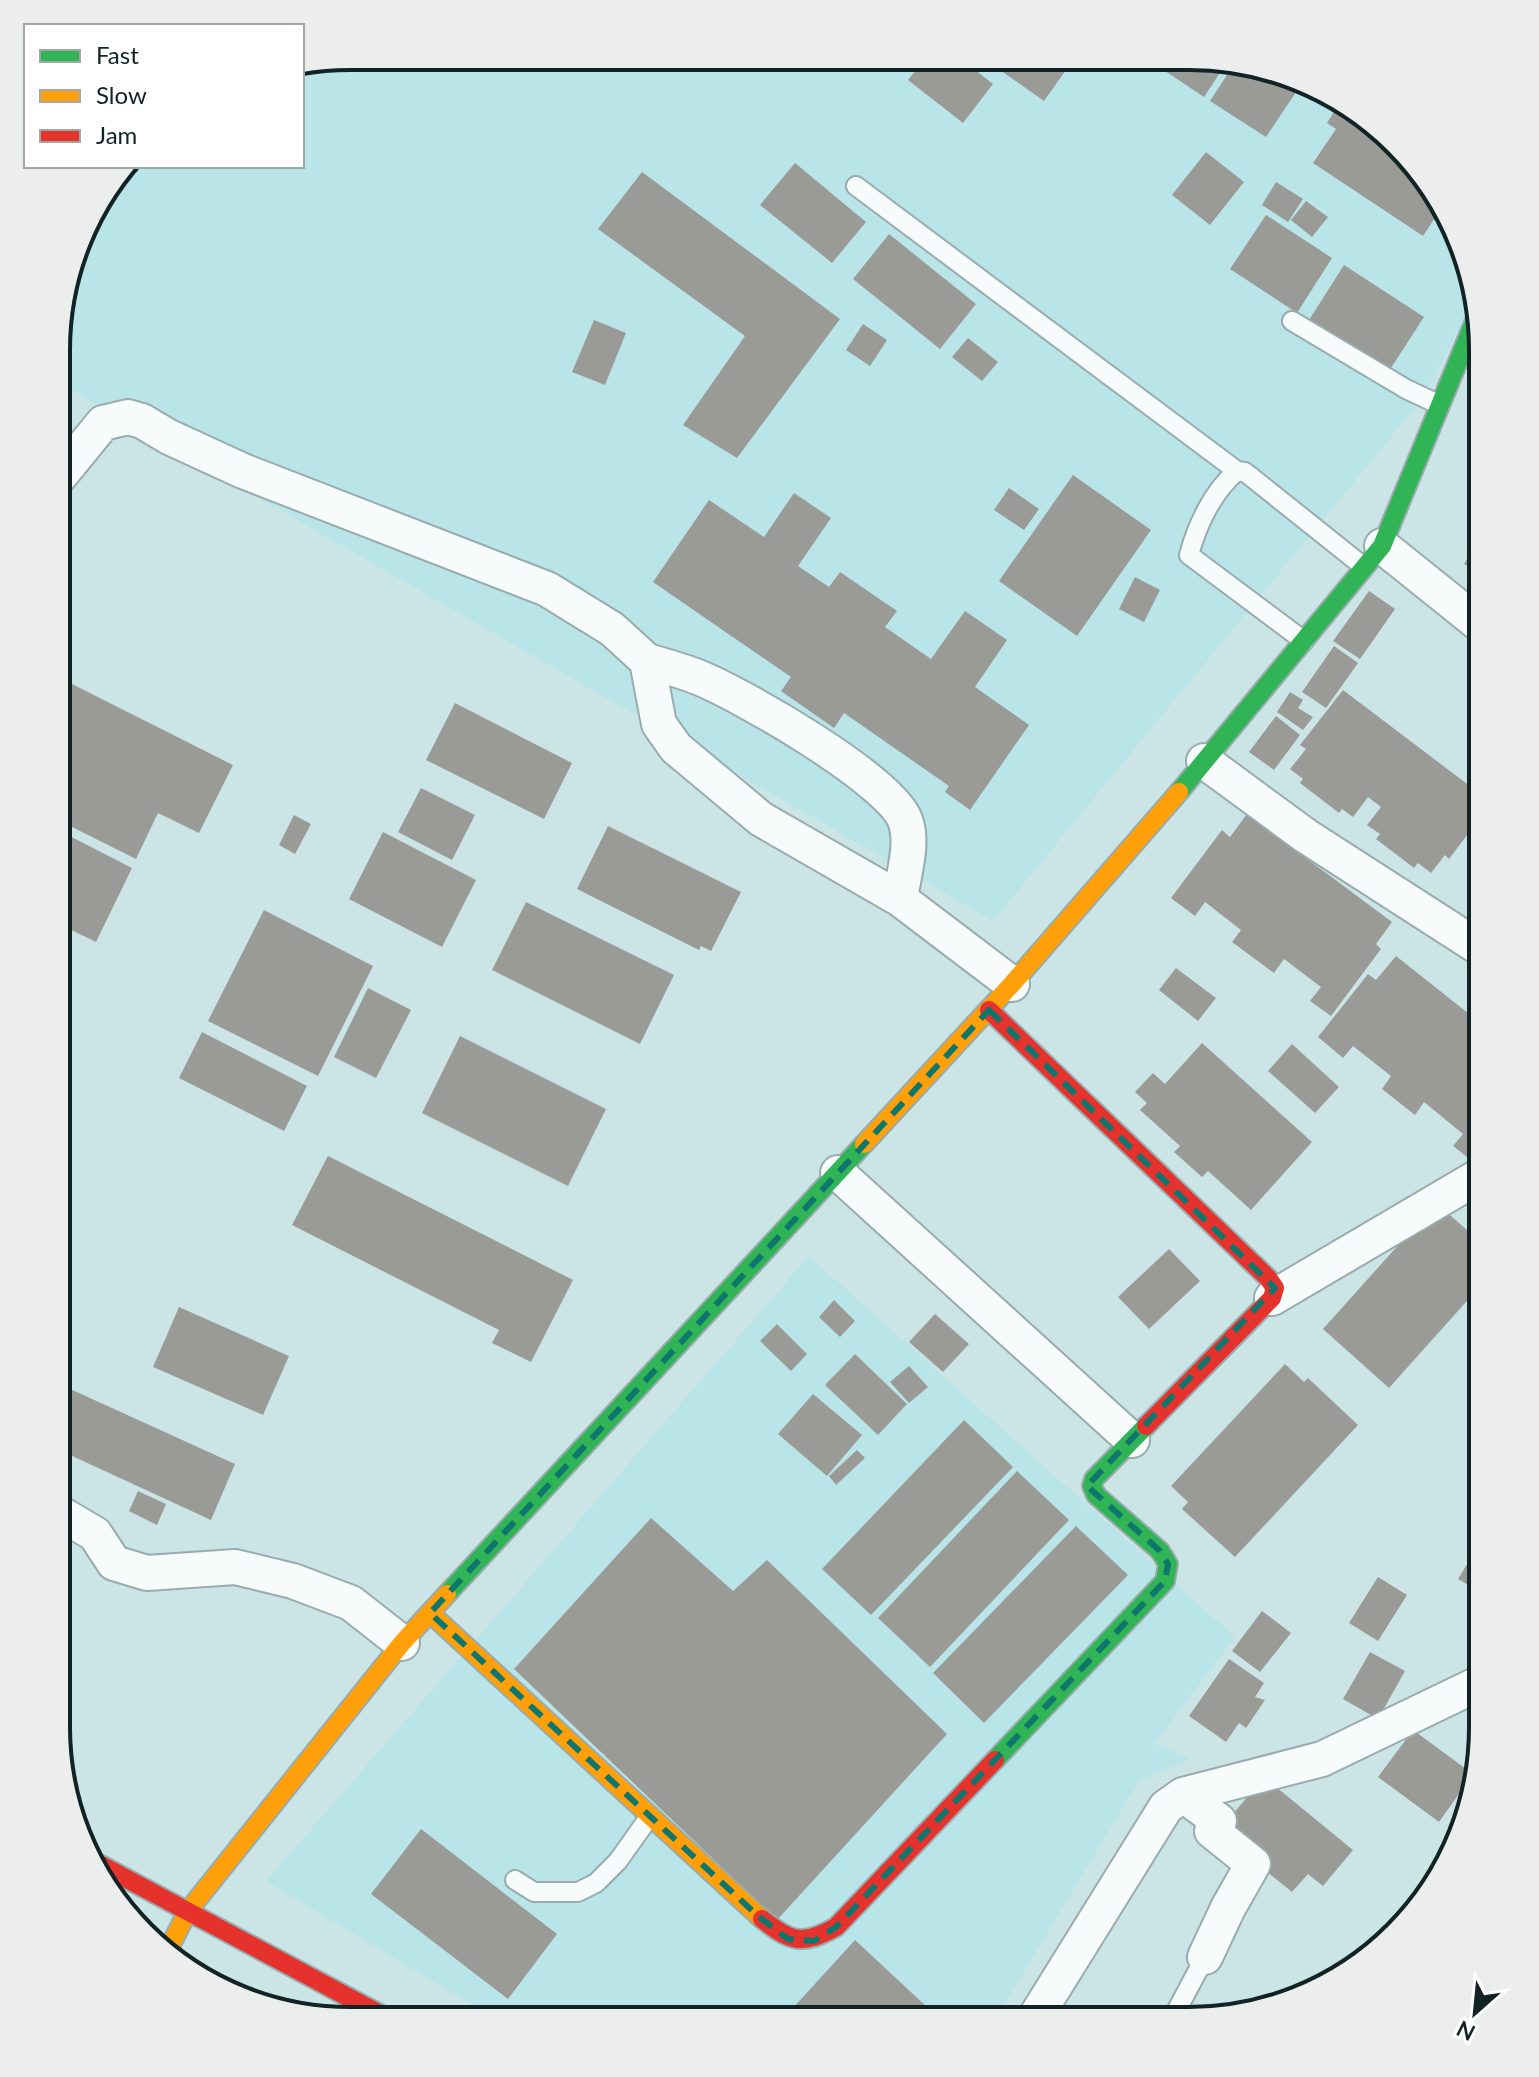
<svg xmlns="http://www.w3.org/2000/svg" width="1539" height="2077" viewBox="0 0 1539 2077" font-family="Lato,sans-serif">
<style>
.built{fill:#b9e4e8}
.building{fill:#9a9b96}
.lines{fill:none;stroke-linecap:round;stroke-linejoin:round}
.lane-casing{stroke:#98acad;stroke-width:22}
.street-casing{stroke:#98acad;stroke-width:38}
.fast-casing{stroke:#98acad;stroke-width:22}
.slow-casing{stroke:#98acad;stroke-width:22}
.jam-casing{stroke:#98acad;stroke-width:22}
.lane{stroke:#f7fbfb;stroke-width:18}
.street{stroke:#f7fbfb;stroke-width:34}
.fast{stroke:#30b455;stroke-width:18}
.slow{stroke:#ff9f0a;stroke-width:18}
.jam{stroke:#e5322d;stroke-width:18}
.marked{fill:none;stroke:#0f766e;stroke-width:6;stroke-dasharray:16 10;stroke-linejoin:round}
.rim{fill:none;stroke:#112324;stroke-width:4}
</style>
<rect width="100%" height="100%" fill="#cbe5e7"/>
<path class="built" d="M 350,56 L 1228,59 L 1353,106 L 1452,219 L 1472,302 L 1424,397 L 993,921 L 58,382 L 59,311 L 83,238 L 126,166 L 302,166 L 302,64 Z
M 809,1256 L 1235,1637 L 1155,1743 L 1191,1759 L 1139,1781 L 995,2020 L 496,2019 L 266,1881 Z"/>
<path class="building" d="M 926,58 L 960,58 L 993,84 L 963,123 L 908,80 Z
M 983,58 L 1049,58 L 1066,70 L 1044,101 Z
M 1151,58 L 1228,59 L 1229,59 L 1204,97 L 1150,61 Z
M 1236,61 L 1300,86 L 1266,137 L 1210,101 Z
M 1341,101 L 1353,106 L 1442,207 L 1423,236 L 1313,163 L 1336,129 L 1327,123 Z
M 1206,152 L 1244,182 L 1210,225 L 1172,195 Z
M 795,163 L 866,222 L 832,263 L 760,205 Z
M 642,172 L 840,319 L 737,458 L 683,425 L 745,336 L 598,229 Z
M 1276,182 L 1303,199 L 1288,222 L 1262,205 Z
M 1306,201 L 1328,217 L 1312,237 L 1291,220 Z
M 1266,215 L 1332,258 L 1297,313 L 1230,269 Z
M 889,234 L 976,304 L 940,349 L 853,279 Z
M 1344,265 L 1424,317 L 1389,371 L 1309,320 Z
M 594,320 L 626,333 L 605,385 L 572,372 Z
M 863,324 L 887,340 L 870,366 L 846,350 Z
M 968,338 L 998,362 L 982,381 L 952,357 Z
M 1073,475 L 1151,530 L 1077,636 L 999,581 Z
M 1476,478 L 1483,481 L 1483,507 L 1467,499 Z
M 1009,488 L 1039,509 L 1024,530 L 994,510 Z
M 794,493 L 831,518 L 798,566 L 829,587 L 840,572 L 897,611 L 885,627 L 931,659 L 965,611 L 1007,640 L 975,687 L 1029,725 L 970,810 L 945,792 L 949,786 L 844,713 L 834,728 L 781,691 L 791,677 L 653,582 L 709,500 L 764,537 Z
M 1483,532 L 1483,575 L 1464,564 Z
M 1135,577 L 1160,590 L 1144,622 L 1119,609 Z
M 1369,591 L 1395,609 L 1360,659 L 1333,641 Z
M 1334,646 L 1358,663 L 1326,708 L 1302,692 Z
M 58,677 L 233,765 L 199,833 L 158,813 L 136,859 L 58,820 Z
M 1343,690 L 1483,796 L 1483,814 L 1449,859 L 1445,855 L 1431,873 L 1418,863 L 1414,868 L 1376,839 L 1380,834 L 1367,825 L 1381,807 L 1368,797 L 1353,817 L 1342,809 L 1339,813 L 1300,783 L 1303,779 L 1290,769 L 1306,749 L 1300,745 Z
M 1290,692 L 1303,700 L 1298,708 L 1313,717 L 1303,730 L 1277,712 Z
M 455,703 L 572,763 L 544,819 L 426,760 Z
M 1276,716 L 1300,735 L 1274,770 L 1249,752 Z
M 421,788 L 475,815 L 452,860 L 398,832 Z
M 1247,814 L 1392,922 L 1376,944 L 1381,949 L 1331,1016 L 1310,1001 L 1321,987 L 1284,959 L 1274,973 L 1232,942 L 1241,930 L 1205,902 L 1195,916 L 1171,898 L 1222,830 L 1230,837 Z
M 294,815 L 311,824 L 295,854 L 279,845 Z
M 608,826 L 741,892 L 711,951 L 701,946 L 699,950 L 577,889 Z
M 58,830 L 132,868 L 96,942 L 57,923 Z
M 383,832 L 476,880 L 442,947 L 349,899 Z
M 526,902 L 674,975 L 640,1044 L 492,970 Z
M 264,910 L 373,966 L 318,1076 L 208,1021 Z
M 1396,956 L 1483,1025 L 1481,1168 L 1453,1146 L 1463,1134 L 1424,1102 L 1415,1115 L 1382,1089 L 1391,1076 L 1353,1046 L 1343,1058 L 1318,1037 L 1368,974 L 1376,980 Z
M 1176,968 L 1216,998 L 1198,1021 L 1159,990 Z
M 368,988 L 411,1010 L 376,1078 L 334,1057 Z
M 202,1032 L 307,1086 L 284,1131 L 179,1078 Z
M 460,1036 L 606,1109 L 568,1186 L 422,1113 Z
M 1202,1043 L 1312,1142 L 1251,1210 L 1208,1171 L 1202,1177 L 1174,1152 L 1180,1146 L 1140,1110 L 1147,1103 L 1135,1092 L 1153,1073 L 1165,1084 Z
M 1292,1044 L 1339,1087 L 1315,1113 L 1268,1071 Z
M 328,1156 L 573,1280 L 531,1362 L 492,1343 L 499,1330 L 292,1225 Z
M 1436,1203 L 1483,1244 L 1483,1283 L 1389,1388 L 1323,1329 Z
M 1169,1249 L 1200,1281 L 1149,1329 L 1118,1297 Z
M 834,1300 L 855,1321 L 840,1337 L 819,1317 Z
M 179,1307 L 289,1356 L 263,1415 L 153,1367 Z
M 935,1314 L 969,1344 L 943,1372 L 909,1342 Z
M 777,1324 L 807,1354 L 791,1371 L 760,1341 Z
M 855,1354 L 907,1404 L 878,1435 L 825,1385 Z
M 1285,1364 L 1304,1382 L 1308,1378 L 1358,1425 L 1235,1557 L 1182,1509 L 1188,1502 L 1171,1486 Z
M 909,1366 L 928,1387 L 909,1403 L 890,1382 Z
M 57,1383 L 235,1464 L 211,1520 L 57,1449 Z
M 813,1394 L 862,1435 L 827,1476 L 778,1434 Z
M 964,1420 L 1013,1467 L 871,1615 L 822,1569 Z
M 857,1450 L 865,1458 L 836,1485 L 829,1476 Z
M 1017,1471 L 1069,1520 L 930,1667 L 878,1618 Z
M 138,1491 L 166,1504 L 157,1525 L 129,1511 Z
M 651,1518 L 733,1591 L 767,1560 L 947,1734 L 777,1920 L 514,1669 Z
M 1076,1526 L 1128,1575 L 984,1723 L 933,1673 Z
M 1469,1561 L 1482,1569 L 1482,1584 L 1478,1591 L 1458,1579 Z
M 1378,1577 L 1407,1595 L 1378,1641 L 1349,1623 Z
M 1262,1611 L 1291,1633 L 1260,1672 L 1232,1651 Z
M 1370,1652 L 1405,1671 L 1378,1719 L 1343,1699 Z
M 1229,1659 L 1264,1683 L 1255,1697 L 1265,1700 L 1246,1728 L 1239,1723 L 1226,1742 L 1189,1716 Z
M 1413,1730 L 1473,1774 L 1439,1822 L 1378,1777 Z
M 1264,1777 L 1353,1850 L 1323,1886 L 1308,1874 L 1292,1892 L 1218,1832 Z
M 421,1829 L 557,1934 L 508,1999 L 371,1894 Z
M 855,1940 L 928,2008 L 917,2020 L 782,2020 Z"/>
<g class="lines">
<defs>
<path id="lane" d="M 856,186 L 1237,471
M 1292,321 L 1406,389 L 1440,405
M 1304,641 L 1189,555 C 1197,525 1213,491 1237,471 L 1245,472 L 1364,567
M 515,1880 L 534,1892 L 578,1892 L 596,1883 L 618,1861 L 650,1816
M 1171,2021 L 1205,1957"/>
<path id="street" d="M 58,478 L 103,423 L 128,417 L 142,421 L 169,437 L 243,471 L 547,589 L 612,629 L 647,661 L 659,724 L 676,748 L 761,819 L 900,899 L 1012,984
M 1382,546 L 1483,627
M 647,661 C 665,666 683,671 700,678 C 742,695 890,780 905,820 C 914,843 903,876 900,899
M 1204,761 L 1306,836 L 1483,950
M 838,1173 L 1132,1440
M 1272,1298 L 1483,1174
M 56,1511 L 95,1534 L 114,1563 L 147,1573 L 235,1567 L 293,1581 L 351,1603 L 402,1643
M 1183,1795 L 1219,1821 L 1212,1831 L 1253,1864 L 1228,1908 L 1205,1957
M 1033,2021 L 1166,1807 L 1183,1795 L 1322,1759 L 1482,1682"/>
<path id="fast" d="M 1179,792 L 1382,546 L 1476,318
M 447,1594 L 864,1144
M 995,1760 L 1165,1581 L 1168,1564 L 1160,1551 L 1096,1495 L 1092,1486 L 1094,1479 L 1146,1426"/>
<path id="slow" d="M 864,1144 L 1012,984 L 1179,792
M 430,1613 L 762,1919
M 168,1950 L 188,1911 L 402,1643 L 447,1594"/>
<path id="jam" d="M 989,1010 L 1268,1278 L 1275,1288 L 1272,1298 L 1146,1426
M 86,1857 L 389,2019
M 762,1919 C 791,1942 802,1946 836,1927 L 995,1760"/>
</defs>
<use href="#lane" class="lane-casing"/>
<use href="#street" class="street-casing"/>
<use href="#fast" class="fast-casing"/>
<use href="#slow" class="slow-casing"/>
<use href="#jam" class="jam-casing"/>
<use href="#lane" class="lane"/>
<use href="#street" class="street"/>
<use href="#fast" class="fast"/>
<use href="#slow" class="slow"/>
<use href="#jam" class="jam"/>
</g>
<path class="marked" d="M 989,1010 L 1275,1288 L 1087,1486 L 1160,1551 L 1168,1564 L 1165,1581 L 836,1927 L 814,1941 L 788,1939 L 758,1916 L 430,1613 Z"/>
<path d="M0 0H1539V2077H0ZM350 70H1189A280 280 0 0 1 1469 350V1727A280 280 0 0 1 1189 2007H350A280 280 0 0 1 70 1727V350A280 280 0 0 1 350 70Z" fill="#eceded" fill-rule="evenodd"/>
<path class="rim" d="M350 70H1189A280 280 0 0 1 1469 350V1727A280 280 0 0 1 1189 2007H350A280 280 0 0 1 70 1727V350A280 280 0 0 1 350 70Z"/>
<rect x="24" y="24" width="280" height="144" fill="#ffffff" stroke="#a0a7a7" stroke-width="2"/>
<rect x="40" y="50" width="40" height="12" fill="#30b455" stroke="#a0a7a7" stroke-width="2"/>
<text x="96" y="64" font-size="24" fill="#112324">Fast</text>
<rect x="40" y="90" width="40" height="12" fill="#ff9f0a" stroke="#a0a7a7" stroke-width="2"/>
<text x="96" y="104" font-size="24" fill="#112324">Slow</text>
<rect x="40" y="130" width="40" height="12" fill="#e5322d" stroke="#a0a7a7" stroke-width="2"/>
<text x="96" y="144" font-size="24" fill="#112324">Jam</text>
<g transform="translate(1475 2013) rotate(207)" stroke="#ffffff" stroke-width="6" paint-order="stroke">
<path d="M0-6L14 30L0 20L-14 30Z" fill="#112324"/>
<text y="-12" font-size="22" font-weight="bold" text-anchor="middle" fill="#112324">N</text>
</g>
</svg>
